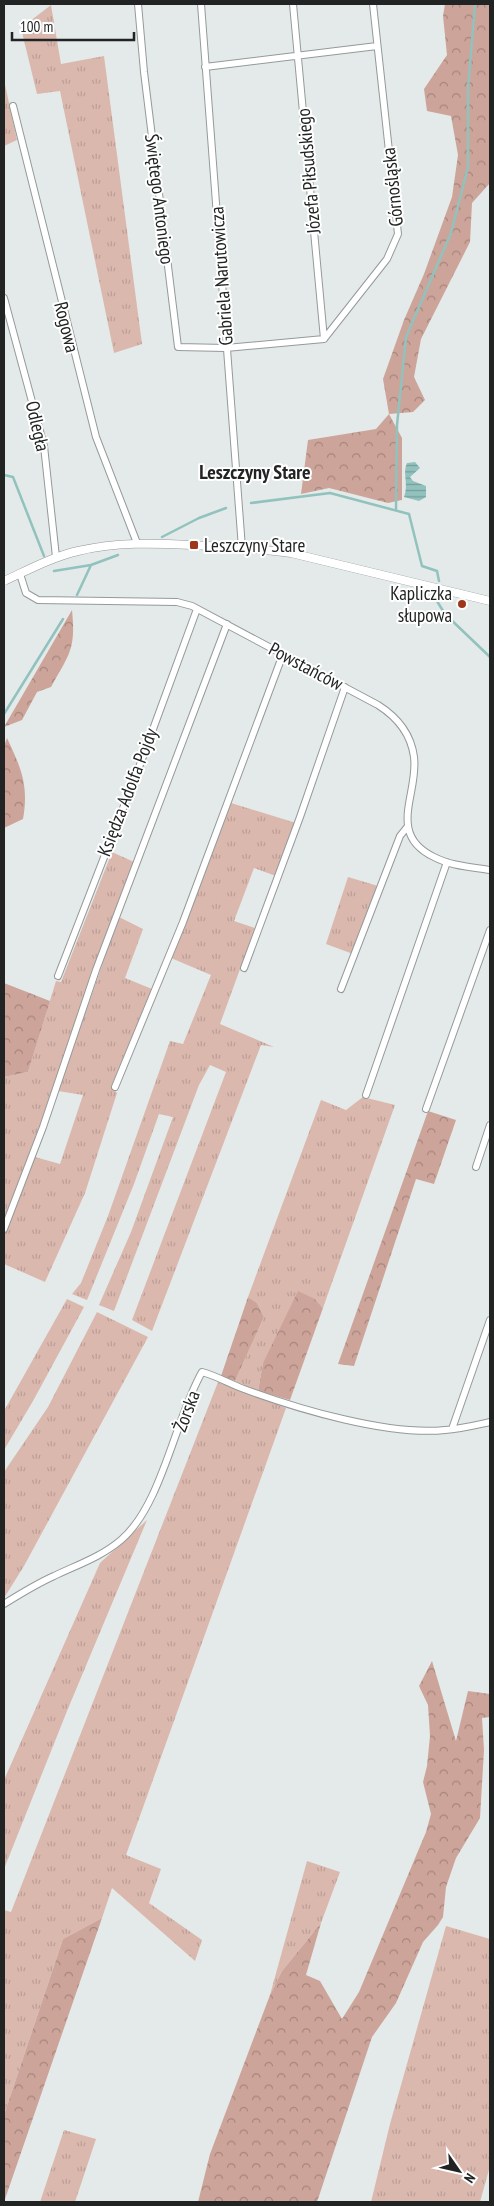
<svg xmlns="http://www.w3.org/2000/svg" width="494" height="2206" viewBox="0 0 494 2206" font-family="'PT Sans Narrow',sans-serif">
<style>
.grass{fill:url(#grass-tufts)}
.forest{fill:url(#forest-crowns)}
.water{fill:url(#water-rules)}
.lines{fill:none;stroke-linecap:round;stroke-linejoin:round}
.stream{stroke:#92c2bd;stroke-width:2.5}
.minor-casing{stroke:#949a9a;stroke-width:8}
.tertiary-casing{stroke:#949a9a;stroke-width:9}
.minor{stroke:#fff;stroke-width:6}
.tertiary{stroke:#fff;stroke-width:8}
.poi-dot{fill:#9e361b;stroke:#fff;stroke-width:2}
.labels{text-anchor:middle;stroke-width:4;stroke-linejoin:round;paint-order:stroke}
.street-label{font-size:19px;fill:#222424;stroke:#fff}
.poi-label{font-size:19px;fill:#222424;stroke:#fff;text-anchor:start}
.neighbourhood-label{font-size:20px;font-weight:bold;fill:#222424;stroke:#fff}
</style>
<defs>
<pattern id="grass-tufts" width="24" height="20" patternUnits="userSpaceOnUse" patternTransform="scale(1.25)"><rect width="24" height="20" fill="#dbb8ae"/><path d="M3 7l-1-3M5 7V3M7 7l1-3M15 17l-1-3M17 17v-4M19 17l1-3" fill="none" stroke="#bc9e96"/></pattern>
<pattern id="forest-crowns" width="20" height="18" patternUnits="userSpaceOnUse" patternTransform="scale(1.25)"><rect width="20" height="18" fill="#cda499"/><path d="M2 6a3 3 0 1 1 6 0M12 15a3 3 0 1 1 6 0" fill="none" stroke="#a6857d"/></pattern>
<pattern id="water-rules" width="6" height="5" patternUnits="userSpaceOnUse" patternTransform="scale(1.25)"><rect width="6" height="5" fill="#92c2bd"/><path d="M0 2.5h6" fill="none" stroke="#779d99"/></pattern>
</defs>
<rect width="100%" height="100%" fill="#e3eae9"/>
<path class="grass" d="M 51,5 L 61,64 L 104,56 L 142,344 L 114,353 L 60,91 L 37,94 L 21,28 Z
M 4,80 L 17,140 L 4,146 Z
M 231,803 L 296,823 L 276,876 L 254,868 L 234,921 L 255,928 L 220,1024 L 274,1047 L 261,1045 L 152,1331 L 132,1320 L 226,1072 L 210,1065 L 199,1085 L 114,1311 L 99,1305 L 131,1232 L 173,1117 L 159,1114 L 134,1184 L 87,1300 L 72,1294 L 81,1283 L 108,1216 L 170,1041 L 183,1044 L 211,975 L 171,958 Z
M 112,852 L 134,862 C 90,980 51,1101 4,1219 L 4,1077 L 28,1072 L 56,981 L 61,982 Z
M 348,877 L 378,886 L 353,954 L 326,944 Z
M 119,917 L 143,929 L 125,978 L 152,989 L 111,1087 L 117,1093 L 85,1193 L 45,1282 L 4,1264 L 4,1233 L 35,1157 L 60,1164 L 83,1095 L 58,1091 Z
M 363,1097 L 395,1105 L 323,1308 L 315,1299 L 263,1363 L 258,1391 L 235,1381 L 264,1317 L 257,1303 L 248,1297 L 321,1100 L 346,1110 Z
M 67,1299 L 84,1307 L 33,1401 L 4,1450 L 4,1411 Z
M 97,1312 L 148,1337 L 24,1566 L 4,1598 L 4,1472 L 48,1407 Z
M 218,1382 L 286,1408 L 126,1855 L 161,1869 L 149,1903 L 202,1940 L 195,1961 L 112,1888 L 102,1918 L 63,1939 L 4,2115 L 4,1910 L 11,1912 Z
M 147,1520 L 67,1711 L 4,1869 L 4,1780 L 100,1563 Z
M 307,1861 L 340,1872 L 321,1923 L 282,1971 L 270,1995 Z
M 446,1926 L 490,1939 L 490,2166 L 480,2202 L 371,2202 L 390,2124 Z
M 64,2130 L 96,2139 L 75,2202 L 40,2202 Z"/>
<path class="forest" d="M 445,4 L 490,4 L 490,183 L 472,203 L 470,242 L 421,339 L 414,377 L 425,400 L 413,412 L 389,414 L 402,438 L 402,500 L 388,503 L 329,488 L 301,494 L 308,440 L 376,429 L 389,414 L 383,379 L 404,320 L 424,274 L 452,197 L 458,155 L 451,116 L 427,111 L 424,89 L 447,55 L 443,16 Z
M 72,610 C 76,650 69,654 51,687 L 37,692 L 22,720 L 4,727 Z
M 7,738 C 21,768 29,785 23,819 L 4,828 L 4,746 Z
M 4,983 L 50,1001 L 28,1072 L 4,1077 Z
M 428,1111 L 456,1120 L 434,1184 L 416,1179 L 354,1366 L 338,1364 Z
M 298,1291 L 315,1299 L 323,1308 L 290,1400 L 258,1391 L 263,1363 Z
M 248,1297 L 257,1303 L 264,1317 L 235,1381 L 221,1376 Z
M 432,1661 L 456,1741 L 468,1691 L 490,1694 L 490,1717 L 482,1718 L 484,1750 L 480,1818 L 456,1858 L 446,1887 L 443,1917 L 438,1925 L 423,1942 L 396,2003 L 372,2037 L 317,2202 L 198,2202 L 210,2154 L 270,1995 L 282,1971 L 321,1923 L 306,1975 L 320,1981 L 342,2019 L 359,1992 L 426,1832 L 431,1814 L 423,1782 L 427,1766 L 430,1736 L 428,1705 L 419,1686 Z
M 102,1918 L 4,2202 L 4,2115 L 63,1939 Z"/>
<path class="water" d="M 415,462 L 420,468 L 410,477 L 413,481 L 426,486 L 426,497 L 419,501 L 404,497 C 409,484 402,473 407,463 Z"/>
<g class="lines">
<path class="stream" d="M 4,475 L 13,477 L 44,556
M 251,503 L 330,493 L 409,514 L 422,566 L 437,571 L 439,581
M 396,509 L 397,425 L 406,337 L 451,233 L 468,167 L 468,89 L 475,4
M 162,537 L 199,518 L 226,508
M 54,571 L 91,565
M 77,595 L 91,565 L 118,555
M 435,598 L 445,614 L 490,657
M 4,714 L 63,619
M 4,1077 L 4,1078"/>
<defs>
<path id="minor" d="M 138,4 L 144,72 L 178,347 L 226,348 L 324,339 L 387,259 L 398,234 L 373,4
M 201,4 L 242,548
M 293,4 L 324,339
M 205,67 L 377,46
M 13,106 L 96,437 L 137,543
M 4,298 L 44,446 L 56,557
M 20,574 L 26,593 L 38,600 L 177,602 L 192,606 L 378,705 C 397,717 411,734 414,757 C 419,793 386,834 434,857 C 451,866 472,867 490,870
M 244,968 L 300,817 L 345,687
M 58,976 L 141,762 L 197,609
M 341,989 L 400,836 L 408,826
M 115,1087 L 183,922 L 283,654
M 366,1095 L 447,862
M 426,1109 L 490,930
M 476,1167 L 490,1125
M 4,1229 L 43,1127 L 96,970 L 227,624
M 452,1429 L 490,1320
M 4,1604 C 20,1594 36,1584 54,1576 C 77,1565 101,1557 121,1540 C 162,1505 175,1419 202,1372 C 217,1376 230,1384 244,1389 C 298,1409 389,1436 445,1430 C 460,1429 476,1425 490,1422"/>
<path id="tertiary" d="M 4,581 C 28,570 52,557 78,551 C 116,542 153,543 192,545 C 225,547 258,548 291,553 L 490,601"/>
</defs>
<use href="#minor" class="minor-casing"/>
<use href="#tertiary" class="tertiary-casing"/>
<use href="#minor" class="minor"/>
<use href="#tertiary" class="tertiary"/>
</g>
<g class="poi-dot">
<rect x="189" y="540" width="10" height="10" rx="2.5"/>
<circle cx="462" cy="604" r="5"/>
</g>
<g class="labels">
<g class="street-label">
<text transform="translate(308 171) rotate(-95)" y="7">Józefa Piłsudskiego</text>
<text transform="translate(392 187) rotate(-96)" y="7">Górnośląska</text>
<text transform="translate(160 199) rotate(83)" y="7">Świętego Antoniego</text>
<text transform="translate(221 276) rotate(-94)" y="7">Gabriela Narutowicza</text>
<text transform="translate(67 327) rotate(76)" y="7">Rogowa</text>
<text transform="translate(38 426) rotate(77)" y="7">Odległa</text>
<text transform="translate(306 666) rotate(28)" y="7">Powstańców</text>
<text transform="translate(127 792) rotate(-69)" y="7">Księdza Adolfa Pojdy</text>
<text transform="translate(186 1411) rotate(-69)" y="7">Żorska</text>
</g>
<g class="poi-label">
<text x="204" y="552">Leszczyny Stare</text>
<text x="452" y="600" text-anchor="end">Kapliczka<tspan x="452" dy="22">słupowa</tspan></text>
</g>
<g class="neighbourhood-label">
<text x="255" y="479">Leszczyny Stare</text>
</g>
</g>
<rect width="494" height="2206" fill="none" stroke="#222424" stroke-width="10"/>
<g transform="translate(459 2171) rotate(124)" stroke="#ffffff" stroke-width="4" paint-order="stroke">
<path d="M0-4L9 19L0 12L-9 19Z" fill="#222424"/>
<text y="-8" font-size="14" font-weight="bold" text-anchor="middle" fill="#222424">N</text>
</g>
<path d="M12 32v8h122v-8" fill="none" stroke="#222424" stroke-width="2.5"/>
<text x="20" y="32" font-size="15" fill="#222424" stroke="#ffffff" stroke-width="4" paint-order="stroke">100 m</text>
</svg>
